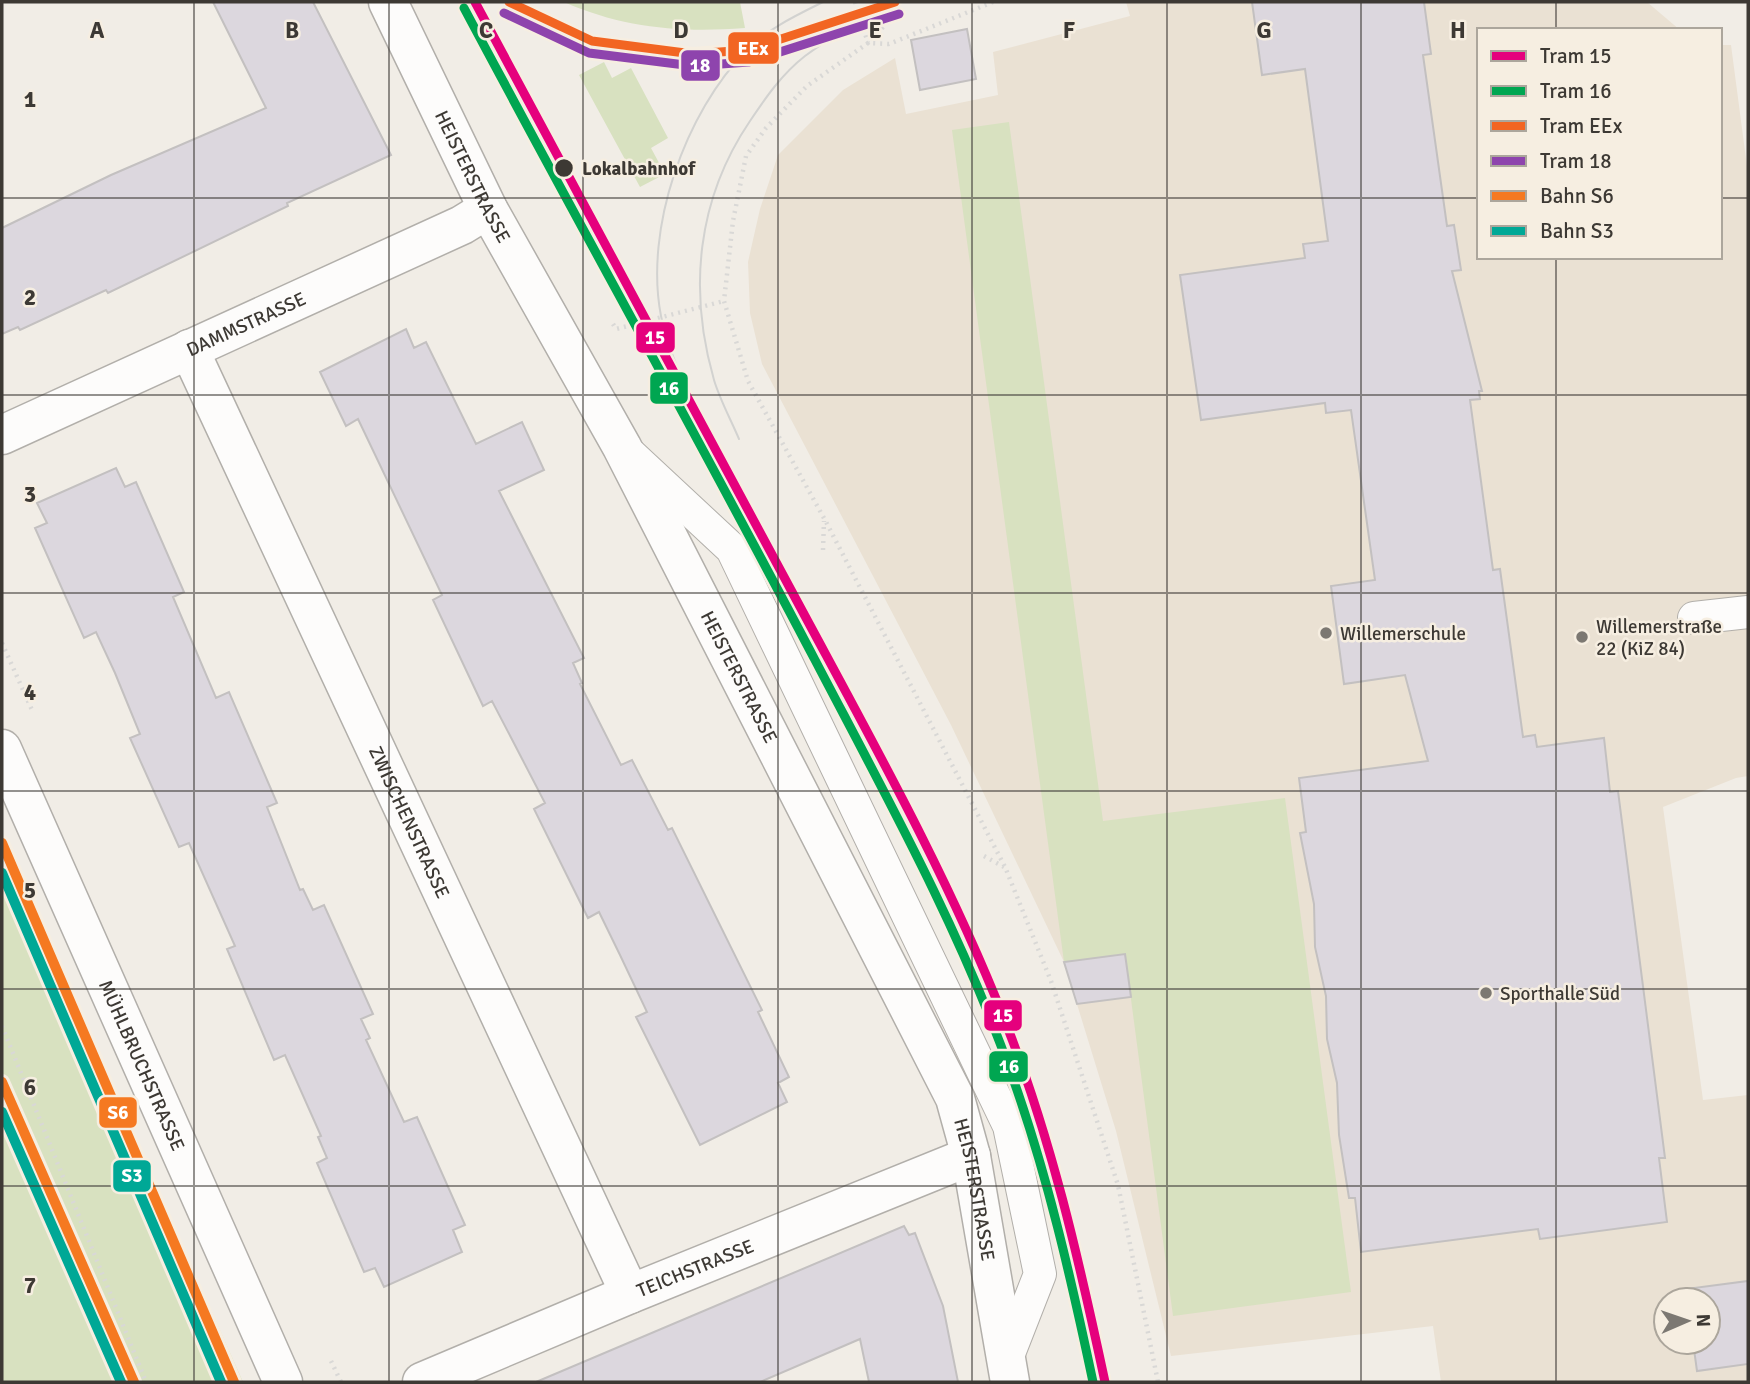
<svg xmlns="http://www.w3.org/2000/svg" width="1750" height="1384" viewBox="0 0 1750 1384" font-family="Signika,sans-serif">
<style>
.built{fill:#eae1d3;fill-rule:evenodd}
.green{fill:#d8e1c0}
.building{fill:#dcd7de;stroke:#c3c0c0;stroke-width:2}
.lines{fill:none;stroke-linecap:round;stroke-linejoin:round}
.service-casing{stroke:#b2afaa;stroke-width:34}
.minor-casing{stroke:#b2afaa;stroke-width:41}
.tertiary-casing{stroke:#b2afaa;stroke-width:41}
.path{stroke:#d9d8d6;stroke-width:4.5;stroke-dasharray:2 5;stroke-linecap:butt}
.service{stroke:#fdfcfb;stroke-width:32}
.minor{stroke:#fdfcfb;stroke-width:38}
.tertiary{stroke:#fdfcfb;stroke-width:38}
.tram{stroke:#d2d2d0;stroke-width:2}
.rail-1-casing{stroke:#f6eee1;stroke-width:16}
.rail-2-casing{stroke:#f6eee1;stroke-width:16}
.rail-1{stroke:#f57921;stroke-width:10}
.rail-2{stroke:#00a896;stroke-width:10}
.tram-1-casing{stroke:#f6eee1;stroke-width:14}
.tram-2-casing{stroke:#f6eee1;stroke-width:14}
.tram-3-casing{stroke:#f6eee1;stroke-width:14}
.tram-4-casing{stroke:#f6eee1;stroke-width:14}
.tram-1{stroke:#e5007d;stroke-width:9}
.tram-2{stroke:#00a651;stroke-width:9}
.tram-3{stroke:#f26522;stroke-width:9}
.tram-4{stroke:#8e44ad;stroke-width:9}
.grid{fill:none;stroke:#3d3934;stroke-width:2;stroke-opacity:0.55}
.stop-dot{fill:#3d3934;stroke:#f6eee1;stroke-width:2.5}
.poi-dot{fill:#7c7872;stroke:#f6eee1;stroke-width:2.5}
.labels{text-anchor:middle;stroke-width:5;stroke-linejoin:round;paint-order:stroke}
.stop-label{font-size:19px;font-weight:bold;fill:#3d3934;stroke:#f6eee1;text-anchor:start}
.street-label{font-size:19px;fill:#3d3934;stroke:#f6eee1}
.poi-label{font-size:19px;fill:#3d3934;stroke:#f6eee1;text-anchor:start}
.grid-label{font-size:23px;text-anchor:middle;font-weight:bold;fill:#3d3934;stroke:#f6eee1;stroke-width:5;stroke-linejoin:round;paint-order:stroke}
.line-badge{stroke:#f6eee1;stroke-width:2.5}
.badge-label{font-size:19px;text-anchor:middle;font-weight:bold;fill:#fff}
</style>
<rect width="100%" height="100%" fill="#f1ede6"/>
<path class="built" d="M 1126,2 L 1647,2 L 1680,30 L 1479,30 L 1479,257 L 1720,257 L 1720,45 L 1731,45 L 1748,174 L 1748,776 L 1736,778 L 1663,807 L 1703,1100 L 1748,1095 L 1748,1382 L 1441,1382 L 1433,1326 L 1171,1356 L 1116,1131 L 1064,962 L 951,725 L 762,364 L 750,313 L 748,262 L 760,209 L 778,155 L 843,90 L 895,58 L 906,114 L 998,95 L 993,52 L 1130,16 ZM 1666,1300 L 1708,1300 L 1708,1342 L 1666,1342 Z"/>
<path class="green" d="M 564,2 L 740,2 L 745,28 C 681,33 623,28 564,2 Z
M 604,62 L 612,78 L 631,68 L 668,138 L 651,148 L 665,174 L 640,187 L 579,75 Z
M 1009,122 L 1103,821 L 1285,798 L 1351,1292 L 1173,1316 L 1125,954 L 1064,962 L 952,130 Z
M 2,837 L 243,1382 L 2,1382 Z"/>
<path class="building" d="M 213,2 L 313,2 L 391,155 L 287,203 L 288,206 L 108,293 L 106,290 L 20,330 L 18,327 L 2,334 L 2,228 L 111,175 L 266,108 Z
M 1252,2 L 1424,2 L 1431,54 L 1423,55 L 1447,226 L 1454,225 L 1461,270 L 1452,271 L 1482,391 L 1479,391 L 1480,399 L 1470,400 L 1493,570 L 1500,569 L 1523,737 L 1535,735 L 1537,747 L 1604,738 L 1610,792 L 1618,791 L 1665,1158 L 1659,1158 L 1667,1222 L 1540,1239 L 1538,1229 L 1361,1252 L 1355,1198 L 1349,1198 L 1339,1135 L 1337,1083 L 1327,1039 L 1326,996 L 1315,947 L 1314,904 L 1300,833 L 1306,832 L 1299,778 L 1428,761 L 1405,675 L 1344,684 L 1331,586 L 1375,580 L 1351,410 L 1326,413 L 1325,403 L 1201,420 L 1180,275 L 1305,258 L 1303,244 L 1328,241 L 1305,69 L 1262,75 Z
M 967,29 L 976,79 L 920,90 L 911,40 Z
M 406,329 L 414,348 L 426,342 L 476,444 L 522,422 L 544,470 L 499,491 L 584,658 L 573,663 L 582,683 L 580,684 L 621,765 L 632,760 L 668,830 L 672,828 L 762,1010 L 758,1012 L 789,1077 L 778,1083 L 787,1102 L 700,1145 L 636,1017 L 647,1012 L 620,955 L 599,912 L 588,918 L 534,809 L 545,803 L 492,701 L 483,706 L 433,600 L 442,595 L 358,419 L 346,426 L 320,372 Z
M 116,468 L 125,487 L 136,482 L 184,592 L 173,597 L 216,698 L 229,692 L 277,803 L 267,807 L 300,890 L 303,889 L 313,910 L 324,905 L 373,1014 L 361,1019 L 370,1038 L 366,1040 L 404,1122 L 417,1117 L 465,1225 L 453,1230 L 462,1252 L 384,1287 L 375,1268 L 364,1272 L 317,1163 L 327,1158 L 318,1137 L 321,1136 L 285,1055 L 274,1060 L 227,949 L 235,946 L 189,843 L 179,847 L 130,738 L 140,734 L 115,673 L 96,632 L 84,638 L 35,528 L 47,523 L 37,503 Z
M 1125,954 L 1131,997 L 1077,1004 L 1064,962 Z
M 904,1226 L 909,1235 L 915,1233 L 943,1306 L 958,1382 L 869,1382 L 860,1339 L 760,1382 L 536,1382 Z
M 1748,1281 L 1748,1364 L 1697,1371 L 1693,1342 L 1708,1342 L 1708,1300 L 1688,1300 L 1686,1289 Z"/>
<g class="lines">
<defs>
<path id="service" d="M 631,455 L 732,549 L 1009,1126 L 1040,1274 L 1006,1361
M 1694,618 L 1748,612"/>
<g id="minor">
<path id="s1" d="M 189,349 L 630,1294"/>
<path id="s2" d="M 2,435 L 462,225 L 488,209"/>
<path id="s3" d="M 2,749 L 283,1382"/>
<path id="s4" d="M 422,1382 L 630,1294 L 971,1156"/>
</g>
<g id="tertiary">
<path id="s5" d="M 388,2 L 488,209 L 622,447 L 955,1098 L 971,1156 L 1010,1382"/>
</g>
</defs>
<use href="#service" class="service-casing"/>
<use href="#minor" class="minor-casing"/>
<use href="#tertiary" class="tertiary-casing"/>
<path class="path" d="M 855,2 L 868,43 L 887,23
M 993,2 L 889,44 L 868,43 L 807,86 L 766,128 L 746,156 L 733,221 L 724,301 L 748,381 L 825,520 L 1005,867 L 1051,981 L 1118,1185 L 1158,1382
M 613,324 L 616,329 L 724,301
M 823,550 L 824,521
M 2,643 L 32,710
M 984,856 L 1004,867
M 2,1026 L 146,1382
M 331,1361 L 341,1382"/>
<use href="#service" class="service"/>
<use href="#minor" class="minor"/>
<use href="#tertiary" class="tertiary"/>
<path class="tram" d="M 739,439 C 731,420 720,400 714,380 C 688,290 697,199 750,121 C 766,97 782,74 805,56 C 833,35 866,18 896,2
M 717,448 C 696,405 670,362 661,316 C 644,229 685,112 747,50 C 767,29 797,15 823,2"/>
<defs>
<path id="rail-1" d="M 2,843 L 234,1382
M 2,1082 L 134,1382"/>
<path id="rail-2" d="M 2,873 L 221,1382
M 2,1112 L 121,1382"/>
</defs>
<use href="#rail-1" class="rail-1-casing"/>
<use href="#rail-2" class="rail-2-casing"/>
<use href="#rail-1" class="rail-1"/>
<use href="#rail-2" class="rail-2"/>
<defs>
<path id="tram-1" d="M 475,2 C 584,207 696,411 805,616 C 876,748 950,881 1005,1021 C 1051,1137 1079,1260 1105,1382"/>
<path id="tram-2" d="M 464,8 C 580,226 700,441 815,660 C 885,794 960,929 1011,1073 C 1047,1173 1071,1278 1093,1382"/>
<path id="tram-3" d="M 509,2 L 592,41 L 693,54 L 747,50 L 895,2"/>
<path id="tram-4" d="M 504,13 L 589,53 L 693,66 L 749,62 L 899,14"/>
</defs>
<use href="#tram-1" class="tram-1-casing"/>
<use href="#tram-2" class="tram-2-casing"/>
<use href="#tram-3" class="tram-3-casing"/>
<use href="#tram-4" class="tram-4-casing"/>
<use href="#tram-1" class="tram-1"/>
<use href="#tram-2" class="tram-2"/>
<use href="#tram-3" class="tram-3"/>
<use href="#tram-4" class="tram-4"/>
</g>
<path class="grid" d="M 194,2 L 194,1382M 389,2 L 389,1382M 583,2 L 583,1382M 778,2 L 778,1382M 972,2 L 972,1382M 1167,2 L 1167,1382M 1361,2 L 1361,1382M 1556,2 L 1556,30M 2,198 L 1479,198M 1720,198 L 1748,198M 1556,257 L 1556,1382M 2,395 L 1748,395M 2,593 L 1748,593M 2,791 L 1748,791M 2,989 L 1748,989M 2,1186 L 1748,1186"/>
<circle class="stop-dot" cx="564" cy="168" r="10"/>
<g class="poi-dot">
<circle cx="1326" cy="633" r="7"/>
<circle cx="1582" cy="637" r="7"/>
<circle cx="1486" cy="993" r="7"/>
</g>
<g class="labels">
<g class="stop-label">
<text x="582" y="175">Lokalbahnhof</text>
</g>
<g class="street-label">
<text dy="7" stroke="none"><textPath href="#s5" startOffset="194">HEISTERSTRASSE</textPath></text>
<text dy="7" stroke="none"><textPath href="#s2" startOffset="268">DAMMSTRASSE</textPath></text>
<text dy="7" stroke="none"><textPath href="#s5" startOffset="761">HEISTERSTRASSE</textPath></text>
<text dy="7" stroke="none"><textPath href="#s1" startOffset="522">ZWISCHENSTRASSE</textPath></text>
<text dy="7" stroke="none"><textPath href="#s3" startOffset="346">MÜHLBRUCHSTRASSE</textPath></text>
<text dy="7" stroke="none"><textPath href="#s5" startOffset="1328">HEISTERSTRASSE</textPath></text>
<text dy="7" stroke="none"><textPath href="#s4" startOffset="296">TEICHSTRASSE</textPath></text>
</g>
<g class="poi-label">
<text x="1596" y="633">Willemerstraße<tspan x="1596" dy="22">22 (KiZ 84)</tspan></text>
<text x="1340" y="640">Willemerschule</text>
<text x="1500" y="1000">Sporthalle Süd</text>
</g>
</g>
<g class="grid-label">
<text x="97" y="38">A</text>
<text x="292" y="38">B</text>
<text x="486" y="38">C</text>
<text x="681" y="38">D</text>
<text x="875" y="38">E</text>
<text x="1069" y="38">F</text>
<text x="1264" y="38">G</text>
<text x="1458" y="38">H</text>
<text x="30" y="107">1</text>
<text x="30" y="305">2</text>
<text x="30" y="502">3</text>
<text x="30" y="700">4</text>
<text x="30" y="898">5</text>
<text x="30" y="1095">6</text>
<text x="30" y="1293">7</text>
</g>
<g class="line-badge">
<rect x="727" y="31" width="53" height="34" rx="7" fill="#f26522"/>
<rect x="680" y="49" width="41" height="33" rx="7" fill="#8e44ad"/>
<rect x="635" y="321" width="41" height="33" rx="7" fill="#e5007d"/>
<rect x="649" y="371" width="40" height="34" rx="7" fill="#00a651"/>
<rect x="983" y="999" width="40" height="33" rx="7" fill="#e5007d"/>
<rect x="988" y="1050" width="41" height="33" rx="7" fill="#00a651"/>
<rect x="98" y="1096" width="40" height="33" rx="7" fill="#f57921"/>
<rect x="112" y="1159" width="40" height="34" rx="7" fill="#00a896"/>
</g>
<g class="badge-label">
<text x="753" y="55">EEx</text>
<text x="700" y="72">18</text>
<text x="655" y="344">15</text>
<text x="669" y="395">16</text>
<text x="1003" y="1022">15</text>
<text x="1009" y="1073">16</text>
<text x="118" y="1119">S6</text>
<text x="132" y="1182">S3</text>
</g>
<rect width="1750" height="1384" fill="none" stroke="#3d3934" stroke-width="7"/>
<rect x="1477" y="28" width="245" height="231" fill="#f6eee1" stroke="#aca69c" stroke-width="2"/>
<rect x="1491" y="51" width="35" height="10" fill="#e5007d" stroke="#aca69c" stroke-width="2"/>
<text x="1540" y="63" font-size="21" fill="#3d3934">Tram 15</text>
<rect x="1491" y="86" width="35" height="10" fill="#00a651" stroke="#aca69c" stroke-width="2"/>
<text x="1540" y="98" font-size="21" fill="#3d3934">Tram 16</text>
<rect x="1491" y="121" width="35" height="10" fill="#f26522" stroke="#aca69c" stroke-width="2"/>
<text x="1540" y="133" font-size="21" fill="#3d3934">Tram EEx</text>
<rect x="1491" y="156" width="35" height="10" fill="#8e44ad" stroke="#aca69c" stroke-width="2"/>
<text x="1540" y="168" font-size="21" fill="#3d3934">Tram 18</text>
<rect x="1491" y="191" width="35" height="10" fill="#f57921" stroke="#aca69c" stroke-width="2"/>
<text x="1540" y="203" font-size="21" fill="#3d3934">Bahn S6</text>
<rect x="1491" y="226" width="35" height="10" fill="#00a896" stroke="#aca69c" stroke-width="2"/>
<text x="1540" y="238" font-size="21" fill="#3d3934">Bahn S3</text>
<g transform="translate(1687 1321) rotate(88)"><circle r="33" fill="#f6eee1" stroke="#aca69c" stroke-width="2"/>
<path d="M0-5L12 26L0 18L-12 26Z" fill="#7c7872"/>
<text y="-10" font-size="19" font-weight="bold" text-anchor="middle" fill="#3d3934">N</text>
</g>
</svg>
